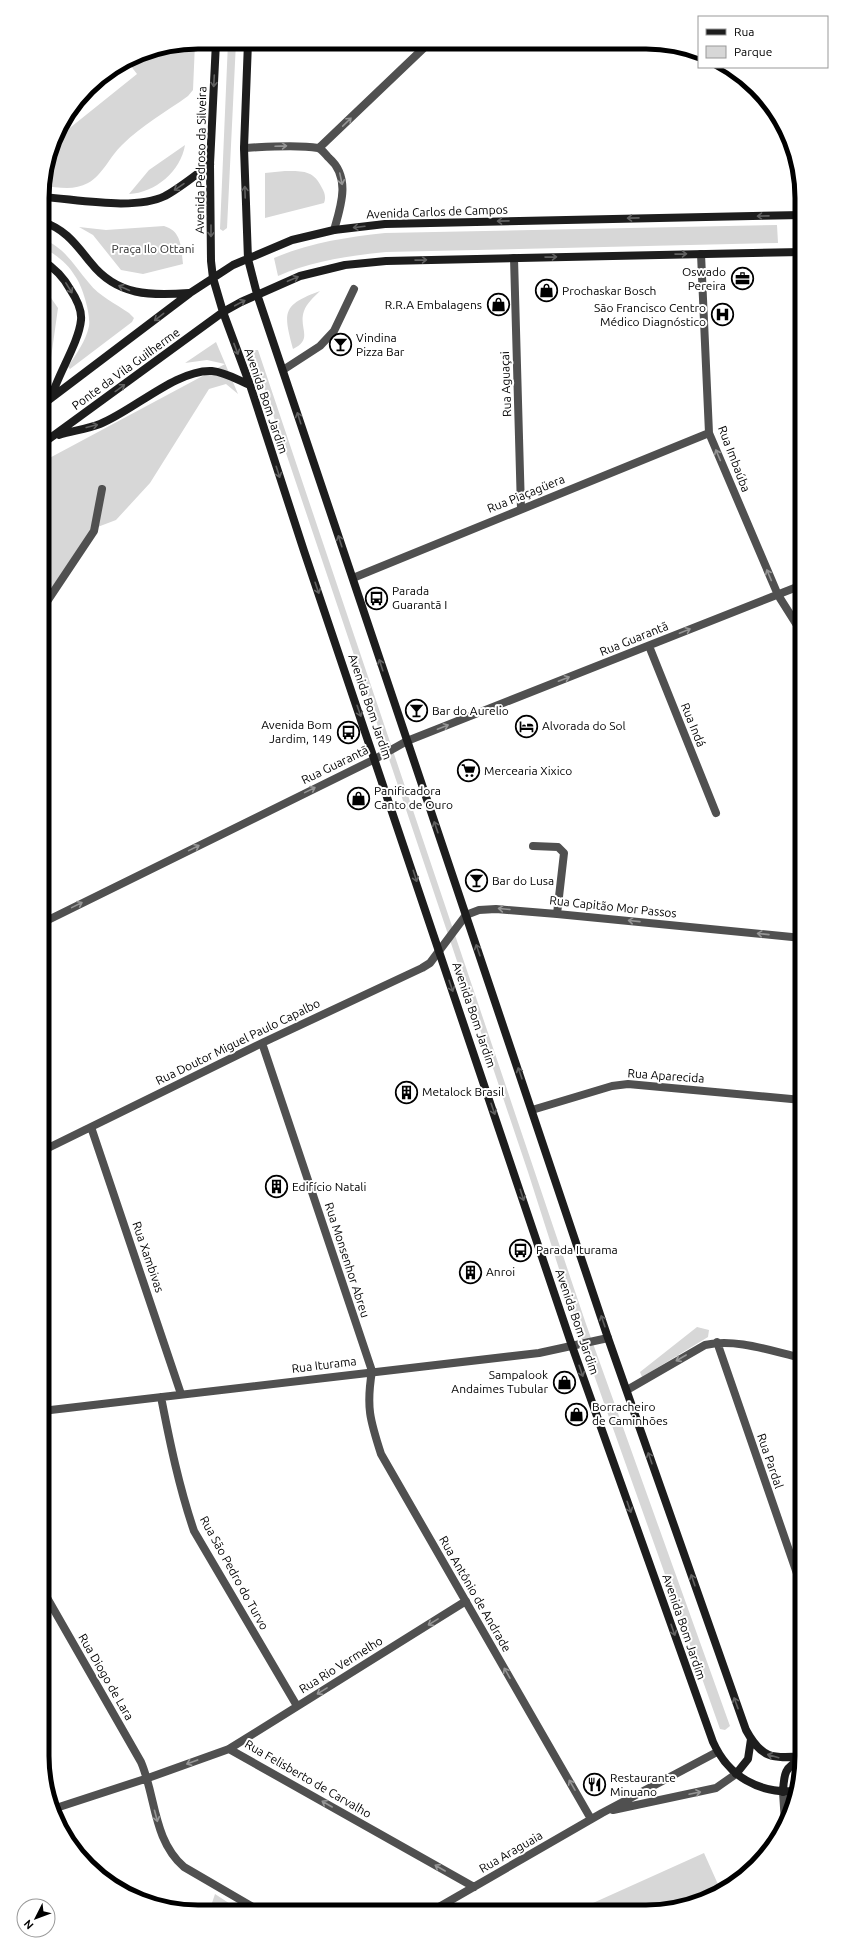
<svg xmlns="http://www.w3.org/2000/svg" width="844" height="1954" viewBox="0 0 844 1954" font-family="Ubuntu,sans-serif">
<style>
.green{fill:#d7d7d7}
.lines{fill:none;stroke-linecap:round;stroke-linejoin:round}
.minor{stroke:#505050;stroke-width:8}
.tertiary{stroke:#505050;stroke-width:8}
.secondary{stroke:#1d1d1d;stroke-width:8}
.oneway{stroke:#616161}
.oneway2{stroke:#969696}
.labels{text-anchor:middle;stroke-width:4;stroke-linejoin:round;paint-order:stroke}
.street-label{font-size:12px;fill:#000;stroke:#fff}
.park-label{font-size:12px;fill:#2e2e2e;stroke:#fff}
.poi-label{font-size:12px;fill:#000;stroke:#fff;text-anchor:start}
.rim{fill:none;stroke:#000;stroke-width:5}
</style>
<rect width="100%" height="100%" fill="#fff"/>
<path class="green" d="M 228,42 L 236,42 L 227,228 L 223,231 L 220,229 Z
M 195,43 L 193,90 L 188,96 C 166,112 142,125 122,145 C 110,156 103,175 88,183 C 74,191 58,187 43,186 L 57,132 L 61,135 L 137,74 L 127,61 L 139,54 Z
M 185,145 C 181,171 155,193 129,194 L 149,170 Z
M 285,171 C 302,171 314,170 322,188 C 325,193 326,198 324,203 L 265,218 L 265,173 Z
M 777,225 L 778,243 L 386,252 C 348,256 312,261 278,276 L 274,258 C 309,243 347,237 385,233 Z
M 164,226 C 182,231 181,248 183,264 L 143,274 L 121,270 L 93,235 L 79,227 L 106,230 Z
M 42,239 C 65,247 74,266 89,283 C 99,296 116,304 129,313 L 134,318 L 132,322 L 70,369 L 68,367 C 76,354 86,341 89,326 C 91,314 82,285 75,276 C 68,264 55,253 42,248 Z
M 42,285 L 58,308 L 51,358 L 42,373 Z
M 320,291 C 314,297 307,303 304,311 C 298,328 314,339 293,349 C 283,312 282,305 320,291 Z
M 216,342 L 238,394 L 226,384 L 209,389 L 150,483 L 116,520 L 95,528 L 42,604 L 42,462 L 225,364 L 207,360 L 185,363 Z
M 255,350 L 258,350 L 586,1324 L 730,1726 L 725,1730 L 720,1729 L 583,1344 L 528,1172 L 252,352 Z
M 697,1327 L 709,1330 L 708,1337 L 642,1377 L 640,1372 Z
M 704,1853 L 721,1891 L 686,1907 L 646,1912 L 573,1912 Z
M 215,1894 L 238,1909 L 210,1909 Z"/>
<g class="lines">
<path class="minor" d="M 244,148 C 266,147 296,144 318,148 C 322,149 326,155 329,158 C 351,177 341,206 334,230
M 319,148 L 429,43
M 701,254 L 709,433 L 778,595 L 802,633
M 514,258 L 521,509
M 283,370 L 320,346 L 334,331 L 354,289
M 353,578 L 709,433
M 42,609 L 94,531 L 102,489
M 649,646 L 716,813
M 407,741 L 802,585
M 533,846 L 558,847 L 564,853 L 557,914
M 262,1043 L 372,1371 C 366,1407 370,1420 381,1454 L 591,1819
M 532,1110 L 612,1086 L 628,1084 L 802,1100
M 91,1127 L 181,1394
M 42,1151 L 262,1043 L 422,968 L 430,963 L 466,915 L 479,910 L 496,909 L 557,914 L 802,938
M 717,1342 L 802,1588
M 627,1390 L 705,1345 C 736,1338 771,1351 802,1358
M 161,1397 C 170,1443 179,1487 194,1531 L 297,1706
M 42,1411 L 539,1353 L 608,1338
M 42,1589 L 141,1762 C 156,1797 153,1840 184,1867 L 258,1910
M 229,1749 L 474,1887
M 53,1809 L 148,1778 L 229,1749 L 466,1601
M 613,1810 L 716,1788 L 736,1774
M 432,1911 L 602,1813 L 717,1752"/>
<path class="tertiary" d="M 42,923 L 375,759 L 407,741
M 783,1792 L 785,1823"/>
<path class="secondary" d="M 216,42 L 210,164 L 211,261 L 213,278 L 223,312 L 250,385 L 304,551 L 572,1346 L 713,1742 C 728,1776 759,1794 796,1791
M 248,42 L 244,148 L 248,259 L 257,294 L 608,1338 L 746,1730 C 761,1758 772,1759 802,1756
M 42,197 C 76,199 134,211 165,196 C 181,187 196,175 210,164
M 42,222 C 65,228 77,246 91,263 C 117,296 151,296 189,293
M 42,260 C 53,267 64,278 70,289 C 76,298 82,310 81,320 C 79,342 58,374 51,398
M 42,405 L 190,293 L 233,265 L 292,240 L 334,230 L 385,224 L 802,215
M 59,435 C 72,431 87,429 100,424 C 133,411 177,369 212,371 C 225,372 238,380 250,385
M 42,444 L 223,312 L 241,302 L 300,276 L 345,265 L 386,261 L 802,252
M 736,1774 L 748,1759 L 751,1739
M 783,1792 C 784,1775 784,1766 802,1760"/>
</g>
<defs><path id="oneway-shaft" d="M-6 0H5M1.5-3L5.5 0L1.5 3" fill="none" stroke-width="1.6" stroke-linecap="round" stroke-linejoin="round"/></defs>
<g class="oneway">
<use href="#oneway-shaft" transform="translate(214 81) rotate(93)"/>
<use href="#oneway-shaft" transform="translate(179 187) rotate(146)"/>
<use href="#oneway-shaft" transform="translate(245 192) rotate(-92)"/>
<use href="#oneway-shaft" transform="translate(763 216) rotate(179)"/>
<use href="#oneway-shaft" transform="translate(633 218) rotate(179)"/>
<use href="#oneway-shaft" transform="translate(503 221) rotate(179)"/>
<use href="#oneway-shaft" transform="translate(359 227) rotate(173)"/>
<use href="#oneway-shaft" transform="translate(211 231) rotate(90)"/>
<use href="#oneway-shaft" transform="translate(681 254) rotate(-1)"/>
<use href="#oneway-shaft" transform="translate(551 257) rotate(-1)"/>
<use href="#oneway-shaft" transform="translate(421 260) rotate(-1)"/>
<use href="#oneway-shaft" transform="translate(293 279) rotate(-23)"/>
<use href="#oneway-shaft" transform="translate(69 288) rotate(58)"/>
<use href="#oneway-shaft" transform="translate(124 288) rotate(-156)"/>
<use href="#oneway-shaft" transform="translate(240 303) rotate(-28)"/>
<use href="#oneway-shaft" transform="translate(159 317) rotate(142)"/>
<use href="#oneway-shaft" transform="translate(236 349) rotate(69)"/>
<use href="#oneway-shaft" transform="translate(120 388) rotate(-36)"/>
<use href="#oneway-shaft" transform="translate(299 418) rotate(-108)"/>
<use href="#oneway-shaft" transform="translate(92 426) rotate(-14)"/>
<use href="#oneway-shaft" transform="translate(278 472) rotate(72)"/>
<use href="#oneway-shaft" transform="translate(340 541) rotate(-108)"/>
<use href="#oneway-shaft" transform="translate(317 588) rotate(71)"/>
<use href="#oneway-shaft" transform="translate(381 665) rotate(-108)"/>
<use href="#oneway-shaft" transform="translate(359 711) rotate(71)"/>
<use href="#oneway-shaft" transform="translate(436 827) rotate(-109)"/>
<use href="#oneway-shaft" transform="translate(415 876) rotate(72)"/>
<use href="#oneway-shaft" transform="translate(478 950) rotate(-109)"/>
<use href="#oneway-shaft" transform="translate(451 986) rotate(71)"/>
<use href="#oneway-shaft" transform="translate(520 1073) rotate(-109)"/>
<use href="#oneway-shaft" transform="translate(493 1109) rotate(71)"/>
<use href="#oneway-shaft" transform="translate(522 1195) rotate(72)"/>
<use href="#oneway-shaft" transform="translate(603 1321) rotate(-109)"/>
<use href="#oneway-shaft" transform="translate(581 1371) rotate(71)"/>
<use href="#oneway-shaft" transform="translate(650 1458) rotate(-109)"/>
<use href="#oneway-shaft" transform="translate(629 1507) rotate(71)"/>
<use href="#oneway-shaft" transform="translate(693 1580) rotate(-109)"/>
<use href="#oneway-shaft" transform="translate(673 1630) rotate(71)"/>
<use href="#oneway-shaft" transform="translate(736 1703) rotate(-110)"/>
<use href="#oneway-shaft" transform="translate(773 1756) rotate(-164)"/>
</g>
<g class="oneway2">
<use href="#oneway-shaft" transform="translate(347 122) rotate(-44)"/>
<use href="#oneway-shaft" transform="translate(281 146) rotate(-2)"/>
<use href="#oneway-shaft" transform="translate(341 179) rotate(78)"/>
<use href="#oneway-shaft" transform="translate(718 455) rotate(-113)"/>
<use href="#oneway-shaft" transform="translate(769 575) rotate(-113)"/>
<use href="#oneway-shaft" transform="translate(685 631) rotate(-22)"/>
<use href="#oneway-shaft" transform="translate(564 679) rotate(-21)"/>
<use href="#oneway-shaft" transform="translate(443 727) rotate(-21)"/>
<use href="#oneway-shaft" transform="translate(310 790) rotate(-26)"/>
<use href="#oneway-shaft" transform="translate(194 848) rotate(-26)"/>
<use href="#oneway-shaft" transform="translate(77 905) rotate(-26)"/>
<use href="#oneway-shaft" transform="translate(504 909) rotate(-175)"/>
<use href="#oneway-shaft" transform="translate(634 921) rotate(-174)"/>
<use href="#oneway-shaft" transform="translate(763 934) rotate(-174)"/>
<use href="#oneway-shaft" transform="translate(681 1358) rotate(150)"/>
<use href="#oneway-shaft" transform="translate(433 1622) rotate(148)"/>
<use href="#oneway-shaft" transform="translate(507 1673) rotate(-120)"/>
<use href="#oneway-shaft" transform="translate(322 1691) rotate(148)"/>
<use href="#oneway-shaft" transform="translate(192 1762) rotate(160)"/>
<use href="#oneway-shaft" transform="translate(572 1785) rotate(-120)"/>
<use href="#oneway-shaft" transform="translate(695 1793) rotate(-12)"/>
<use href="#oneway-shaft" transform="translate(327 1804) rotate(-150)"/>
<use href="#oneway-shaft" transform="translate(156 1816) rotate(75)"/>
<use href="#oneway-shaft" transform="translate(440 1868) rotate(-150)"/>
</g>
<defs>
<symbol id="office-ring" viewBox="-11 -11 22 22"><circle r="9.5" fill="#fff" stroke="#000" stroke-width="1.5"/><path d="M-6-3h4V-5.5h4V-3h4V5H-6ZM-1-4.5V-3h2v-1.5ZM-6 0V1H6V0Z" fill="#000"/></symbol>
<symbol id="shop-ring" viewBox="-11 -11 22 22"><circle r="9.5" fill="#fff" stroke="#000" stroke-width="1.5"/><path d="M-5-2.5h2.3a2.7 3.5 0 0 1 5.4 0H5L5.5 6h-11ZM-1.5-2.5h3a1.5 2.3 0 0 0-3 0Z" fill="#000"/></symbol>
<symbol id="hospital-ring" viewBox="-11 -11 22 22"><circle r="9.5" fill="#fff" stroke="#000" stroke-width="1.5"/><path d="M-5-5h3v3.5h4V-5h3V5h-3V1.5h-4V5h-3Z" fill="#000"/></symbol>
<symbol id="bar-ring" viewBox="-11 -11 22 22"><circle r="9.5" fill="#fff" stroke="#000" stroke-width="1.5"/><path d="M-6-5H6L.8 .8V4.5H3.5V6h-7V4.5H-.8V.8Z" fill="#000"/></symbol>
<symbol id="bus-ring" viewBox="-11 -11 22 22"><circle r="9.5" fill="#fff" stroke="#000" stroke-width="1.5"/><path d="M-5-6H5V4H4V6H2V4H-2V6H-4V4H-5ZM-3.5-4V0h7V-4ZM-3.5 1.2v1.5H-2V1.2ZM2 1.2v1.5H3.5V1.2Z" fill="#000"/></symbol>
<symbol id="hotel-ring" viewBox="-11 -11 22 22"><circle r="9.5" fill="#fff" stroke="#000" stroke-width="1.5"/><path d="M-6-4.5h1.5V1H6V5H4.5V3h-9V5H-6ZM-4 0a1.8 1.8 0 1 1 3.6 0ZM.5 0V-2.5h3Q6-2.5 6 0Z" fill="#000"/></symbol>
<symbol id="supermarket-ring" viewBox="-11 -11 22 22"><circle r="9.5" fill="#fff" stroke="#000" stroke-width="1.5"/><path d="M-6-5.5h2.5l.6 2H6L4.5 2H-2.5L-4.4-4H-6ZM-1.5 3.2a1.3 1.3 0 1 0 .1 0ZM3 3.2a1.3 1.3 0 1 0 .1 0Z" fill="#000"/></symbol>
<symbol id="building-ring" viewBox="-11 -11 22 22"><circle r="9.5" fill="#fff" stroke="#000" stroke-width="1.5"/><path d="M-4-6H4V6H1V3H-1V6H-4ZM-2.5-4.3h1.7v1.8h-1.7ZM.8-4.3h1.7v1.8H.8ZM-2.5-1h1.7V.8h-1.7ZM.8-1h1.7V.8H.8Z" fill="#000"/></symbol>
<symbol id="restaurant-ring" viewBox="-11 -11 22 22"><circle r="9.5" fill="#fff" stroke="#000" stroke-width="1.5"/><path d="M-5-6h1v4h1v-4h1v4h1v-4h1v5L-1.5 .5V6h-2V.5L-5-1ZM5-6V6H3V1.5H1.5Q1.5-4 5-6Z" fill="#000"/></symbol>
</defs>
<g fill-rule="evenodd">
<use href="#office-ring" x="730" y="266" width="25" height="25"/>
<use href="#shop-ring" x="534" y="278" width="25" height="25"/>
<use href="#shop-ring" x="486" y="292" width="25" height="25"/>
<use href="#hospital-ring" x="710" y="302" width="25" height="25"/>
<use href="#bar-ring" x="328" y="332" width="25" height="25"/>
<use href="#bus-ring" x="364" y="586" width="25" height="25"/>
<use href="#bar-ring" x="404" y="698" width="25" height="25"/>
<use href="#hotel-ring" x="514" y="714" width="25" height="25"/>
<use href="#bus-ring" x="336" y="720" width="25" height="25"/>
<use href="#supermarket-ring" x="456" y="758" width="25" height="25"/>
<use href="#shop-ring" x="346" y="786" width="25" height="25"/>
<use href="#bar-ring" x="464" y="868" width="25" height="25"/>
<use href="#building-ring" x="394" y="1080" width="25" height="25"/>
<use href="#building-ring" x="264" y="1174" width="25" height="25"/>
<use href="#bus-ring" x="508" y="1238" width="25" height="25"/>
<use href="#building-ring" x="458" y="1260" width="25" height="25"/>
<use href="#shop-ring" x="552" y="1370" width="25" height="25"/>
<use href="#shop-ring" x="564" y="1402" width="25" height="25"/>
<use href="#restaurant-ring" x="582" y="1772" width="25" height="25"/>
</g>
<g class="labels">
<g class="street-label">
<text transform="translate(201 160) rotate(-89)" y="4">Avenida Pedroso da Silveira</text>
<text transform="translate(437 212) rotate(-2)" y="4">Avenida Carlos de Campos</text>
<text transform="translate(126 369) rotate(-36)" y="4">Ponte da Vila Guilherme</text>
<text transform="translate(506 384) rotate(-92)" y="4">Rua Aguaçai</text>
<text transform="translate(266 401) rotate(71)" y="4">Avenida Bom Jardim</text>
<text transform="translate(734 459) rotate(69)" y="4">Rua Imbaúba</text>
<text transform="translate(526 494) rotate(-22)" y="4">Rua Piaçagüera</text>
<text transform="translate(634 639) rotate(-22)" y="4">Rua Guarantã</text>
<text transform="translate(370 707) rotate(71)" y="4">Avenida Bom Jardim</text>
<text transform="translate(693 725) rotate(68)" y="4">Rua Indá</text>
<text transform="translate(335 765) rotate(-26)" y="4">Rua Guarantã</text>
<text transform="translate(613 907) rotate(6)" y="4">Rua Capitão Mor Passos</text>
<text transform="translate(474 1015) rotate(71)" y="4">Avenida Bom Jardim</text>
<text transform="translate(238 1042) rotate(-26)" y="4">Rua Doutor Miguel Paulo Capalbo</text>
<text transform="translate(666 1076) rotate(4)" y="4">Rua Aparecida</text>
<text transform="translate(148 1257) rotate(71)" y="4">Rua Xambivas</text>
<text transform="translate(347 1260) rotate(72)" y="4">Rua Monsenhor Abreu</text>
<text transform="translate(577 1322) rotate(71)" y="4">Avenida Bom Jardim</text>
<text transform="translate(324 1365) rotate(-7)" y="4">Rua Iturama</text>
<text transform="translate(770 1461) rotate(71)" y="4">Rua Pardal</text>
<text transform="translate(234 1573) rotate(61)" y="4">Rua São Pedro do Turvo</text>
<text transform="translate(475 1594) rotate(60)" y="4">Rua Antônio de Andrade</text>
<text transform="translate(684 1627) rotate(71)" y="4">Avenida Bom Jardim</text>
<text transform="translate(341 1665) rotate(-32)" y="4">Rua Rio Vermelho</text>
<text transform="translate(106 1677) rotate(60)" y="4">Rua Diogo de Lara</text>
<text transform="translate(308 1779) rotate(30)" y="4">Rua Felisberto de Carvalho</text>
<text transform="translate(511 1852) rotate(-30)" y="4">Rua Araguaia</text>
</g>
<g class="park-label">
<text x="153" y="253">Praça Ilo Ottani</text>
</g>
<g class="poi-label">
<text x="726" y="276" text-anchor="end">Oswado<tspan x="726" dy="14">Pereira</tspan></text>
<text x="562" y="295">Prochaskar Bosch</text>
<text x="482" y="309" text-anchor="end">R.R.A Embalagens</text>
<text x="706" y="312" text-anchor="end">São Francisco Centro<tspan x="706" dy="14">Médico Diagnóstico</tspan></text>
<text x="356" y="342">Vindina<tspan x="356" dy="14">Pizza Bar</tspan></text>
<text x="392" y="595">Parada<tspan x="392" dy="14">Guarantã I</tspan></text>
<text x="432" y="715">Bar do Aurelio</text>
<text x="332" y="729" text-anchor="end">Avenida Bom<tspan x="332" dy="14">Jardim, 149</tspan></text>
<text x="542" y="730">Alvorada do Sol</text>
<text x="484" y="775">Mercearia Xixico</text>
<text x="374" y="795">Panificadora<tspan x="374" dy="14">Canto de Ouro</tspan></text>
<text x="492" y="885">Bar do Lusa</text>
<text x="422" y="1096">Metalock Brasil</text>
<text x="292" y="1191">Edifício Natali</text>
<text x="536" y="1254">Parada Iturama</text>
<text x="486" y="1276">Anroi</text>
<text x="548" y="1379" text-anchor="end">Sampalook<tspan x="548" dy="14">Andaimes Tubular</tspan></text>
<text x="592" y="1411">Borracheiro<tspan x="592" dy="14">de Caminhões</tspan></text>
<text x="610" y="1782">Restaurante<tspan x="610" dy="14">Minuano</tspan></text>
</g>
</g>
<path d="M0 0H844V1954H0ZM198 49H646A149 149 0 0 1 795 198V1756A149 149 0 0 1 646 1905H198A149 149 0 0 1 49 1756V198A149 149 0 0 1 198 49Z" fill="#fff" fill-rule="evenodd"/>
<path class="rim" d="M198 49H646A149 149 0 0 1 795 198V1756A149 149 0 0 1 646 1905H198A149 149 0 0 1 49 1756V198A149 149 0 0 1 198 49Z"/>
<rect x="698" y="16" width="130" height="52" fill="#ffffff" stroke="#999999"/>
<rect x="706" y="29" width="20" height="6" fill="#1d1d1d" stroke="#999999"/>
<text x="734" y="36" font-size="12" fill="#000000">Rua</text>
<rect x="706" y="46" width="20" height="12" fill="#d7d7d7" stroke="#999999"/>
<text x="734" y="56" font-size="12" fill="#000000">Parque</text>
<g transform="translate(36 1918) rotate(228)"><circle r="19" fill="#ffffff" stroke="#999999"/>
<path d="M0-3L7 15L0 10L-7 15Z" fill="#000000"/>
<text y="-6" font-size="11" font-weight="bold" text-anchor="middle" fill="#000000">N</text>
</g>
</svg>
